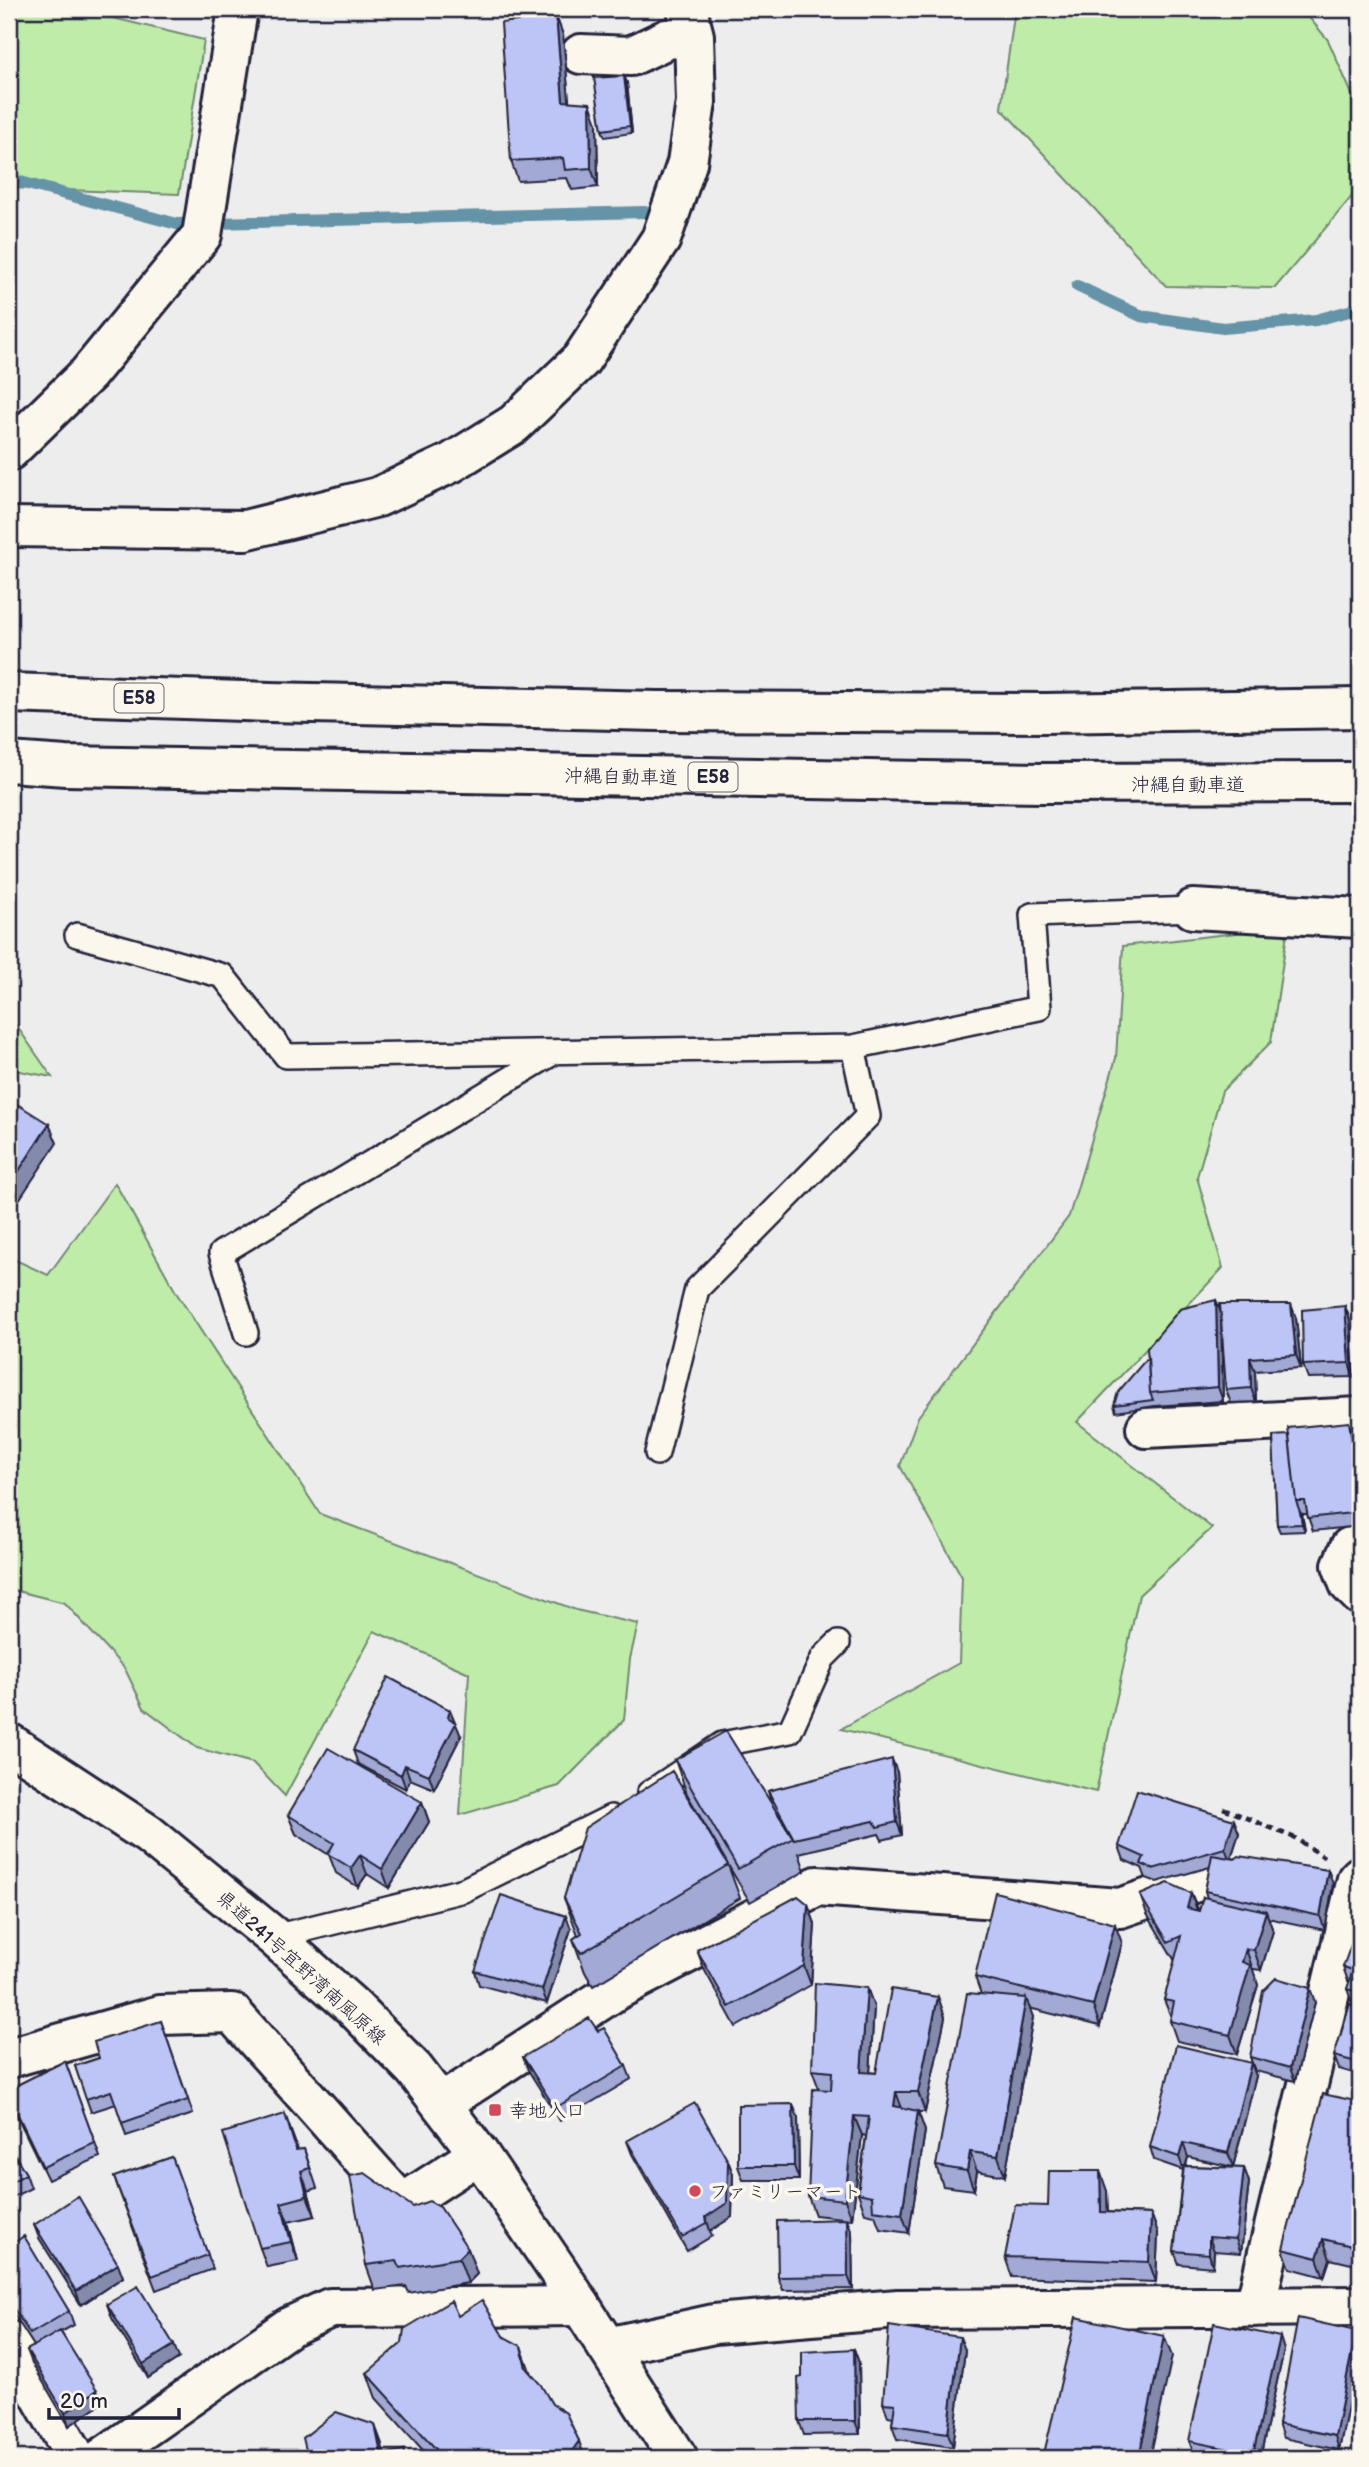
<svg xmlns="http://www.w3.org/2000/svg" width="1369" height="2467" viewBox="0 0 1369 2467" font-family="'Balsamiq Sans','Klee One',sans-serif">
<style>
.green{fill:#bfeca9;stroke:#708772;stroke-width:2}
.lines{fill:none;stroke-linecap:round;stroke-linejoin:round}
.stream{stroke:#6593a7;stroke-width:12}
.service-casing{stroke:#22223b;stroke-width:28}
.minor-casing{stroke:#22223b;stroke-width:44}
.secondary-casing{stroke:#22223b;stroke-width:44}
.motorway-casing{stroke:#22223b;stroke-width:44}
.path{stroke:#22223b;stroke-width:4.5;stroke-dasharray:7 5;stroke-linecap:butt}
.service{stroke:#fbf7ec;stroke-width:23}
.minor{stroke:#fbf7ec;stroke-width:38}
.secondary{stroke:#fbf7ec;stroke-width:38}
.motorway{stroke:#fbf7ec;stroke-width:38}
.wall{fill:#a2a9d4;stroke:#22223b;stroke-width:2}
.shaded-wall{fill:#848aac;stroke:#22223b;stroke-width:2}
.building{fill:#bcc5f6;stroke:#22223b;stroke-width:2}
.poi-dot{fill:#d1495b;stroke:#fbf7ec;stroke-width:2.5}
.labels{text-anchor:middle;stroke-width:7;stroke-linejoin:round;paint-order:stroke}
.shield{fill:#fbf7ec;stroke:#636270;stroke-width:2}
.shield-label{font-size:18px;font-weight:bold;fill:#22223b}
.street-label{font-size:19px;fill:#22223b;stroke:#fbf7ec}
.poi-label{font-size:19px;fill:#22223b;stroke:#fbf7ec;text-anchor:start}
</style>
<rect width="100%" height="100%" fill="#eeedee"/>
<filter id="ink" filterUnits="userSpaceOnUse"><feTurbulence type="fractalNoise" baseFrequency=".0143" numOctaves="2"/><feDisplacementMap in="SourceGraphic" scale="14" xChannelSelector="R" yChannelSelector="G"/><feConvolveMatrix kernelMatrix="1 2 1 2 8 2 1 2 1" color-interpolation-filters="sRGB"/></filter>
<g filter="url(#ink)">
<path class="green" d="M 9,9 L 76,9 L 204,40 L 179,194 L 9,188 Z
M 1015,9 L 1302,9 L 1328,40 L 1360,112 L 1360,187 L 1275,288 L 1166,286 L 1001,108 Z
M 1288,927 L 1271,1042 L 1222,1091 L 1197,1177 L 1223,1268 L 1077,1422 L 1212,1528 L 1139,1595 L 1096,1792 L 841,1729 L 959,1663 L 962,1577 L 900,1466 L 918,1417 L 1069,1216 L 1116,1058 L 1123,946 Z
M 9,1015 L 52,1077 L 9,1069 Z
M 115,1183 L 177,1294 L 320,1514 L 576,1610 L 638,1624 L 630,1659 L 624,1720 L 559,1786 L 460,1815 L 469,1673 L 374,1631 L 285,1796 L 253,1763 L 197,1748 L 144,1708 L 125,1669 L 65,1603 L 9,1589 L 9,1257 L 48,1275 Z"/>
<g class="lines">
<path class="stream" d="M 9,179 L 177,224 L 645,212
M 1077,286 L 1141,316 L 1223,328 L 1316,320 L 1360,308"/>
<defs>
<path id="service" d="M 77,935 L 223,976 L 286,1056 L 853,1047 L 1039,1008 L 1032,915 L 1193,909
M 246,1333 L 221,1253 L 553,1053
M 657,1453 L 697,1289 L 868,1116 L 853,1047
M 649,1793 L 722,1744 L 790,1731 L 823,1658 L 838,1643
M 274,1937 L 464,1890 L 611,1817"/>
<path id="minor" d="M 581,54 L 631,56 L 667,39 L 694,36 L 687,9
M 9,451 L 88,374 L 202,235 L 238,9
M 9,527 L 245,530 L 378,497 L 451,463 L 514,424 L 581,360 L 661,239 L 687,163 L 696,102 L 694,36
M 1193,909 L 1360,918
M 1146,1428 L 1360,1417
M 1360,1547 L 1350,1547 L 1342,1565 L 1349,1584 L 1360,1595
M 9,2058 L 160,2015 L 232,2013 L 402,2204 L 479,2154
M 441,2104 L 615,1991 L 817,1886 L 1120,1908 L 1196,1882
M 1255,2307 L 1357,1879 L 1360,1876
M 9,2341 L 76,2458
M 607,2347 L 714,2324 L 898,2309 L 1360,2306
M 102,2458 L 289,2327 L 330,2308 L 581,2306"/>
<path id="secondary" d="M 9,1743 L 148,1834 L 274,1937 L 353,2007 L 414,2069 L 479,2154 L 559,2272 L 678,2458"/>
<path id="motorway" d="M 9,693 L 270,702 L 657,711 L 1045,713 L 1360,708
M 9,762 L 66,766 L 1042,783 L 1360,782"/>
</defs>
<use href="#service" class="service-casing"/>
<use href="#minor" class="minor-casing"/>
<use href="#secondary" class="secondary-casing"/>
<use href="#motorway" class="motorway-casing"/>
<path class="path" d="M 1223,1808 L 1295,1838 L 1324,1857"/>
<use href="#service" class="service"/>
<use href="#minor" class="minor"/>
<use href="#secondary" class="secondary"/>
<use href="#motorway" class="motorway"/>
</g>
<path class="wall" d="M 556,16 L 563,35 L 569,101 L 597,123 L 598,187 L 572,190 L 567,178 L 518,181 L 511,161 Z
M 624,76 L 627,83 L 632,133 L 605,137 L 602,130 Z
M 1216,1300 L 1221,1313 L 1223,1401 L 1155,1406 L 1116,1412 L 1114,1405 Z
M 1220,1304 L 1296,1318 L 1301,1368 L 1255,1371 L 1256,1402 L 1231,1403 L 1226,1390 Z
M 1345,1306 L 1350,1320 L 1354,1377 L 1308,1378 L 1303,1365 Z
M 1354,1435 L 1360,1475 L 1360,1526 L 1313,1531 L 1307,1514 L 1302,1514 L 1305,1531 L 1280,1532 L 1277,1525 L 1273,1436 Z
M 461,1736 L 434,1789 L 410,1779 L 406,1789 L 358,1764 L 353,1750 Z
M 675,1760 L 772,1805 L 768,1791 L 897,1772 L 902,1835 L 882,1840 L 879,1834 L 799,1853 L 805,1871 L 750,1902 L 728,1865 L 740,1898 L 593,1986 L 585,1972 L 573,1939 L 578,1935 L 564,1898 L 727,1863 L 687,1794 Z
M 422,1802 L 429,1822 L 389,1888 L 367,1874 L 358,1887 L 336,1873 L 329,1855 L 296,1834 L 288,1815 Z
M 1234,1820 L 1239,1833 L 1231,1858 L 1328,1870 L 1333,1884 L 1325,1930 L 1268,1918 L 1273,1931 L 1261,1970 L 1253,1969 L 1253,1971 L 1258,1985 L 1237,2054 L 1177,2041 L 1170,2021 L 1171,2017 L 1164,2000 L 1175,1961 L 1147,1914 L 1140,1895 L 1191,1893 L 1199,1911 L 1207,1898 L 1205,1891 L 1210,1867 L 1157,1882 L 1146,1878 L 1142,1868 L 1124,1860 L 1119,1846 Z
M 808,1904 L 815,1924 L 811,1985 L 736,2027 L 704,1969 L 697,1950 Z
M 1360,1913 L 1360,2005 L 1352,2002 L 1347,1989 L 1350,1981 L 1348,1981 L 1343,1967 L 1357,1943 L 1354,1935 Z
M 571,1929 L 547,2003 L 479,1985 L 475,1971 Z
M 1122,1943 L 1100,2026 L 1029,2008 L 1033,2017 L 1005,2176 L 977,2171 L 974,2190 L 943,2186 L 936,2166 L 981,1994 L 975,1977 Z
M 867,1988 L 874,2007 L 870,2072 L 876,2073 L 938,1997 L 945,2017 L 925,2112 L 918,2112 L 925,2131 L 909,2233 L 880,2229 L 875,2215 L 865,2213 L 858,2193 L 866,2136 L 862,2135 L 852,2219 L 815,2215 L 808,2196 L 819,2089 L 812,2070 Z
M 1315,2002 L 1295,2081 L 1255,2071 L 1250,2057 Z
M 1360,2008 L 1360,2075 L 1339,2069 L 1334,2056 Z
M 161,2021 L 193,2114 L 126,2136 L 116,2104 L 91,2112 L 75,2066 L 99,2058 Z
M 598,2031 L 626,2066 L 631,2079 L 560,2121 L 528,2070 L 523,2057 Z
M 65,2061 L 100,2157 L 48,2180 L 11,2104 L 9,2097 L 9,2089 Z
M 1256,2076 L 1233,2167 L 1188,2157 L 1186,2166 L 1244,2168 L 1249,2182 L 1241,2253 L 1214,2251 L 1213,2267 L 1179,2264 L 1174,2251 L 1183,2170 L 1154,2160 L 1150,2147 Z
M 1360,2102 L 1360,2266 L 1330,2259 L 1324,2277 L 1290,2268 L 1283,2249 Z
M 285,2114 L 298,2150 L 304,2149 L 317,2188 L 308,2191 L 315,2216 L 288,2222 L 298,2261 L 267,2267 L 260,2248 Z
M 798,2118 L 799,2180 L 743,2180 L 738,2166 Z
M 627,2141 L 728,2161 L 733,2174 L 732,2217 L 710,2231 L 712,2236 L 687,2251 L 632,2154 Z
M 9,2145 L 26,2174 L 31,2188 L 9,2199 Z
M 172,2157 L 213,2269 L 156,2290 L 114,2177 Z
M 1107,2191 L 1108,2212 L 1151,2214 L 1158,2233 L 1156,2282 L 1012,2277 L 1005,2257 L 1048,2206 Z
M 847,2219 L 852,2233 L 853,2289 L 783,2290 L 778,2277 Z
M 34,2225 L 118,2264 L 123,2277 L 81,2305 L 39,2238 Z
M 9,2246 L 69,2311 L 74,2325 L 61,2332 L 102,2403 L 69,2426 L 32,2363 L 27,2350 L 34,2346 L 9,2307 Z
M 468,2249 L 477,2274 L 468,2283 L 409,2293 L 406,2286 L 375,2290 L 366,2265 Z
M 107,2304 L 179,2358 L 148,2378 L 112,2318 Z
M 458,2316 L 503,2336 L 530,2373 L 585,2458 L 430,2458 L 376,2398 L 367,2373 Z
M 1356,2331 L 1360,2343 L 1360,2348 L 1339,2450 L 1283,2438 L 1278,2424 Z
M 854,2349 L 859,2363 L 860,2434 L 804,2435 L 799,2421 Z
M 965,2350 L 953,2447 L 897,2439 L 892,2425 L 893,2417 L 888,2416 L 883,2403 Z
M 1284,2350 L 1260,2458 L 1213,2458 L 1194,2454 L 1189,2441 Z"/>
<path class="shaded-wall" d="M 556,16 L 563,35 L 571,121 L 563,101 Z
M 624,76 L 627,83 L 632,133 L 630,126 Z
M 590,103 L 597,123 L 598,187 L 591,168 Z
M 49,1124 L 57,1143 L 9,1215 L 9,1186 Z
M 1216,1300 L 1221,1313 L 1223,1401 L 1218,1387 Z
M 1291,1304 L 1296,1318 L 1301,1368 L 1296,1355 Z
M 1345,1306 L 1350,1320 L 1354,1377 L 1349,1363 Z
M 1250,1358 L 1255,1371 L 1256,1402 L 1251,1388 Z
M 1349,1422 L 1354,1435 L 1360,1475 L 1360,1491 Z
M 1300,1512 L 1302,1514 L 1305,1531 L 1302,1524 Z
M 450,1710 L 461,1736 L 434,1789 L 429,1775 Z
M 892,1759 L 897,1772 L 902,1835 L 897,1822 Z
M 405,1765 L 410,1779 L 406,1789 L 401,1775 Z
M 422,1802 L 429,1822 L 389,1888 L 382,1869 Z
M 1234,1820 L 1239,1833 L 1230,1861 L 1225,1848 Z
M 9,1853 L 14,1867 L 11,1874 L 18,1893 L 9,1907 Z
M 360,1855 L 367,1874 L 358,1887 L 351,1868 Z
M 1328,1870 L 1333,1884 L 1325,1930 L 1320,1916 Z
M 1191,1893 L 1198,1913 L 1187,1908 Z
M 808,1904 L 815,1924 L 811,1985 L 804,1966 Z
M 1266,1911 L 1273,1931 L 1261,1970 L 1254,1950 Z
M 566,1916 L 571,1929 L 547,2003 L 542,1990 Z
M 1115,1924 L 1122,1943 L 1100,2026 L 1093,2006 Z
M 1246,1949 L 1258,1985 L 1237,2054 L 1230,2035 L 1242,1962 Z
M 867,1988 L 874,2007 L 869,2091 L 861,2072 Z
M 1310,1988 L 1315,2002 L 1295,2081 L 1290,2068 Z
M 938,1997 L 945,2017 L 925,2112 L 918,2092 Z
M 1026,1998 L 1033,2017 L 1005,2176 L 998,2156 Z
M 1251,2063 L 1256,2076 L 1233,2167 L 1228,2153 Z
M 896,2092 L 903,2111 L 894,2106 Z
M 793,2104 L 798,2118 L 799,2180 L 794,2166 Z
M 918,2111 L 925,2131 L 909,2233 L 902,2214 Z
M 854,2116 L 862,2135 L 852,2219 L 845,2200 Z
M 1183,2143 L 1188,2157 L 1184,2171 L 1179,2157 Z
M 970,2152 L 977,2171 L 974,2190 L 967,2171 Z
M 728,2161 L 733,2174 L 732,2217 L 710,2231 L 706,2217 Z
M 1244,2168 L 1249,2182 L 1241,2253 L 1236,2239 Z
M 301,2171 L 308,2191 L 315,2216 L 307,2196 Z
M 1100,2171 L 1107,2191 L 1108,2232 L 1101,2212 Z
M 281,2203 L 288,2222 L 298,2261 L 291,2242 Z
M 1151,2214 L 1158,2233 L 1156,2282 L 1149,2262 Z
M 847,2219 L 852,2233 L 853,2289 L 848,2276 Z
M 1209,2237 L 1214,2251 L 1213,2267 L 1209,2254 Z
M 1323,2239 L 1330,2259 L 1324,2277 L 1317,2258 Z
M 468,2249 L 477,2274 L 468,2283 L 459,2258 Z
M 118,2264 L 123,2277 L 81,2305 L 76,2291 Z
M 1356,2331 L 1360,2343 L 1360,2348 L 1339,2450 L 1335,2436 Z
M 1164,2336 L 1172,2356 L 1150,2458 L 1139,2458 Z
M 960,2337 L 965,2350 L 953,2447 L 948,2433 Z
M 1280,2337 L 1284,2350 L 1260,2458 L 1255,2458 L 1253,2454 Z
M 174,2345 L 179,2358 L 148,2378 L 143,2364 Z
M 521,2346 L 530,2371 L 535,2393 L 526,2368 Z
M 854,2349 L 859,2363 L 860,2434 L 855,2421 Z
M 97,2390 L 102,2403 L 69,2426 L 65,2413 Z
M 375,2425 L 382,2444 L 385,2458 L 383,2458 Z
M 579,2441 L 585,2458 L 567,2458 Z"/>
<path class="building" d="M 556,16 L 563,101 L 590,103 L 591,168 L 565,170 L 563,158 L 511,161 L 501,23 Z
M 624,76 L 630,126 L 602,130 L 594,78 Z
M 9,1099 L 49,1124 L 9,1186 Z
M 1216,1300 L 1218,1387 L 1150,1393 L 1147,1348 L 1180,1309 Z
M 1220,1304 L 1291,1304 L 1296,1355 L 1250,1358 L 1251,1388 L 1226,1390 Z
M 1345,1306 L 1349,1363 L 1303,1365 L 1302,1310 Z
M 1148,1357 L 1150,1393 L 1153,1400 L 1114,1405 L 1118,1392 Z
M 1349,1422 L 1360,1491 L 1360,1512 L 1308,1518 L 1305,1501 L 1296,1501 L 1288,1428 Z
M 1289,1435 L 1296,1501 L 1300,1512 L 1302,1524 L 1277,1525 L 1273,1436 Z
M 388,1677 L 450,1710 L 448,1717 L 456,1723 L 429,1775 L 405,1765 L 401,1775 L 353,1750 Z
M 726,1731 L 793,1838 L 738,1869 L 675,1760 Z
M 328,1748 L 422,1802 L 382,1869 L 360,1855 L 351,1868 L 328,1854 L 334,1843 L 288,1815 Z
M 892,1759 L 897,1822 L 877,1827 L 874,1821 L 794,1839 L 768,1791 Z
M 672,1771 L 728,1865 L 581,1953 L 573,1939 L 582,1933 L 564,1898 L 585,1828 Z
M 1137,1790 L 1234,1820 L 1225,1848 L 1153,1869 L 1141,1864 L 1144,1857 L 1119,1846 Z
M 1212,1855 L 1235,1859 L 1239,1856 L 1328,1870 L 1320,1916 L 1205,1891 Z
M 1168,1883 L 1191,1893 L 1187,1908 L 1199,1911 L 1203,1897 L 1266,1911 L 1254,1950 L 1246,1949 L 1242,1962 L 1250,1965 L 1230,2035 L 1170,2021 L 1174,2002 L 1164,2000 L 1181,1936 L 1168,1942 L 1140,1895 Z
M 995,1892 L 1115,1924 L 1093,2006 L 975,1977 Z
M 501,1895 L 566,1916 L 542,1990 L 475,1971 Z
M 798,1896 L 808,1904 L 804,1966 L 729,2007 L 697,1950 Z
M 1360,1913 L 1360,1937 L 1354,1935 Z
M 1352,1942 L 1360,1945 L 1360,1993 L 1347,1989 L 1353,1970 L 1343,1967 Z
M 1276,1978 L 1310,1988 L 1290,2068 L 1250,2057 L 1263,1991 Z
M 815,1983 L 867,1988 L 861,2072 L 876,2073 L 891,1989 L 938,1997 L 918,2092 L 896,2092 L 894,2106 L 918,2111 L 902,2214 L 873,2210 L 872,2196 L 858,2193 L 869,2117 L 854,2116 L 845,2200 L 808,2196 L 813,2089 L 831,2090 L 832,2072 L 812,2070 Z
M 967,1993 L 1026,1998 L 998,2156 L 970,2152 L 967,2171 L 936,2166 Z
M 1350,2004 L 1360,2008 L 1360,2063 L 1334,2056 Z
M 589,2018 L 598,2031 L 604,2028 L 626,2066 L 555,2108 L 523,2057 Z
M 161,2021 L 188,2100 L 122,2123 L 111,2091 L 86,2099 L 75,2066 L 99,2058 L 94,2042 Z
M 1176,2045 L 1251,2063 L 1228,2153 L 1183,2143 L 1179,2157 L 1150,2147 Z
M 65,2061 L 95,2143 L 43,2167 L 9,2096 L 9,2089 Z
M 1323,2094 L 1360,2102 L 1360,2248 L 1323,2239 L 1317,2258 L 1283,2249 Z
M 695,2103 L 728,2161 L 727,2203 L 706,2217 L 707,2223 L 682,2237 L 627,2141 Z
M 793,2104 L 794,2166 L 738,2166 L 738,2105 Z
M 285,2114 L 296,2150 L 304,2149 L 310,2168 L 301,2171 L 307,2196 L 281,2203 L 291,2242 L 260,2248 L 223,2133 Z
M 9,2145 L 26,2174 L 9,2183 Z
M 172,2157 L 208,2255 L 152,2276 L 114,2177 Z
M 1184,2166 L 1244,2168 L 1236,2239 L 1209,2237 L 1209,2254 L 1174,2251 Z
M 1049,2171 L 1100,2171 L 1101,2212 L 1151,2214 L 1149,2262 L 1005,2257 L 1015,2205 L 1048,2206 Z
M 365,2173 L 413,2207 L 429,2201 L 440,2207 L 468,2249 L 459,2258 L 400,2268 L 397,2261 L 366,2265 L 350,2176 Z
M 78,2196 L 118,2264 L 76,2291 L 34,2225 Z
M 847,2219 L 848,2276 L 778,2277 L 777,2221 Z
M 24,2236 L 69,2311 L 30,2334 L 9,2301 L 9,2246 Z
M 138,2286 L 174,2345 L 143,2364 L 107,2304 Z
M 482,2300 L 503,2336 L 521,2346 L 526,2368 L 541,2385 L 552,2404 L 566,2413 L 579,2441 L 567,2458 L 444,2458 L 367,2373 L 402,2343 L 404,2329 L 451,2301 L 458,2316 Z
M 1076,2317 L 1164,2336 L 1139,2458 L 1043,2458 Z
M 1298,2318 L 1356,2331 L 1335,2436 L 1278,2424 Z
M 1214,2323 L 1280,2337 L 1253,2454 L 1189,2441 Z
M 889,2326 L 960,2337 L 948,2433 L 892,2425 L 895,2404 L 883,2403 Z
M 60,2331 L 97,2390 L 65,2413 L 27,2350 Z
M 854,2349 L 855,2421 L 799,2421 L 798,2378 L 802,2377 L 802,2352 Z
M 336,2412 L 375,2425 L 381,2454 L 404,2450 L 405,2458 L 308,2458 L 303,2438 Z
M 1170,2452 L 1189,2458 L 1168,2458 Z"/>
</g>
<g class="poi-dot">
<rect x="488" y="2103" width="14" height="14" rx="3.5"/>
<circle cx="695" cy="2191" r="7"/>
</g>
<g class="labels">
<g class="shield">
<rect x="114.5" y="683.5" width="49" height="29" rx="5"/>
<rect x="688.5" y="762.5" width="49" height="29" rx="5"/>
</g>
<g class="shield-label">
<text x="139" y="704">E58</text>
<text x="713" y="783">E58</text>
</g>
<g class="street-label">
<text transform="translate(621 776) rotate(1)" y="7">沖縄自動車道</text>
<text x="1188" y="791">沖縄自動車道</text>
<text transform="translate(302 1967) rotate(42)" y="7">県道241号宜野湾南風原線</text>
</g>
<g class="poi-label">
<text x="509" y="2117">幸地入口</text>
<text x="709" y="2198">ファミリーマート</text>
</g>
</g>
<rect width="1369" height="2467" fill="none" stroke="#fbf7ec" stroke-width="35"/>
<rect x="18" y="18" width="1334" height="2432" fill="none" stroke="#22223b" stroke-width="2.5" filter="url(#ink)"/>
<path d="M49 2408v10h130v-10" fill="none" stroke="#22223b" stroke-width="3.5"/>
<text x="60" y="2408" font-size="21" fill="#22223b" stroke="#fbf7ec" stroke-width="5" paint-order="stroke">20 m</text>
</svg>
